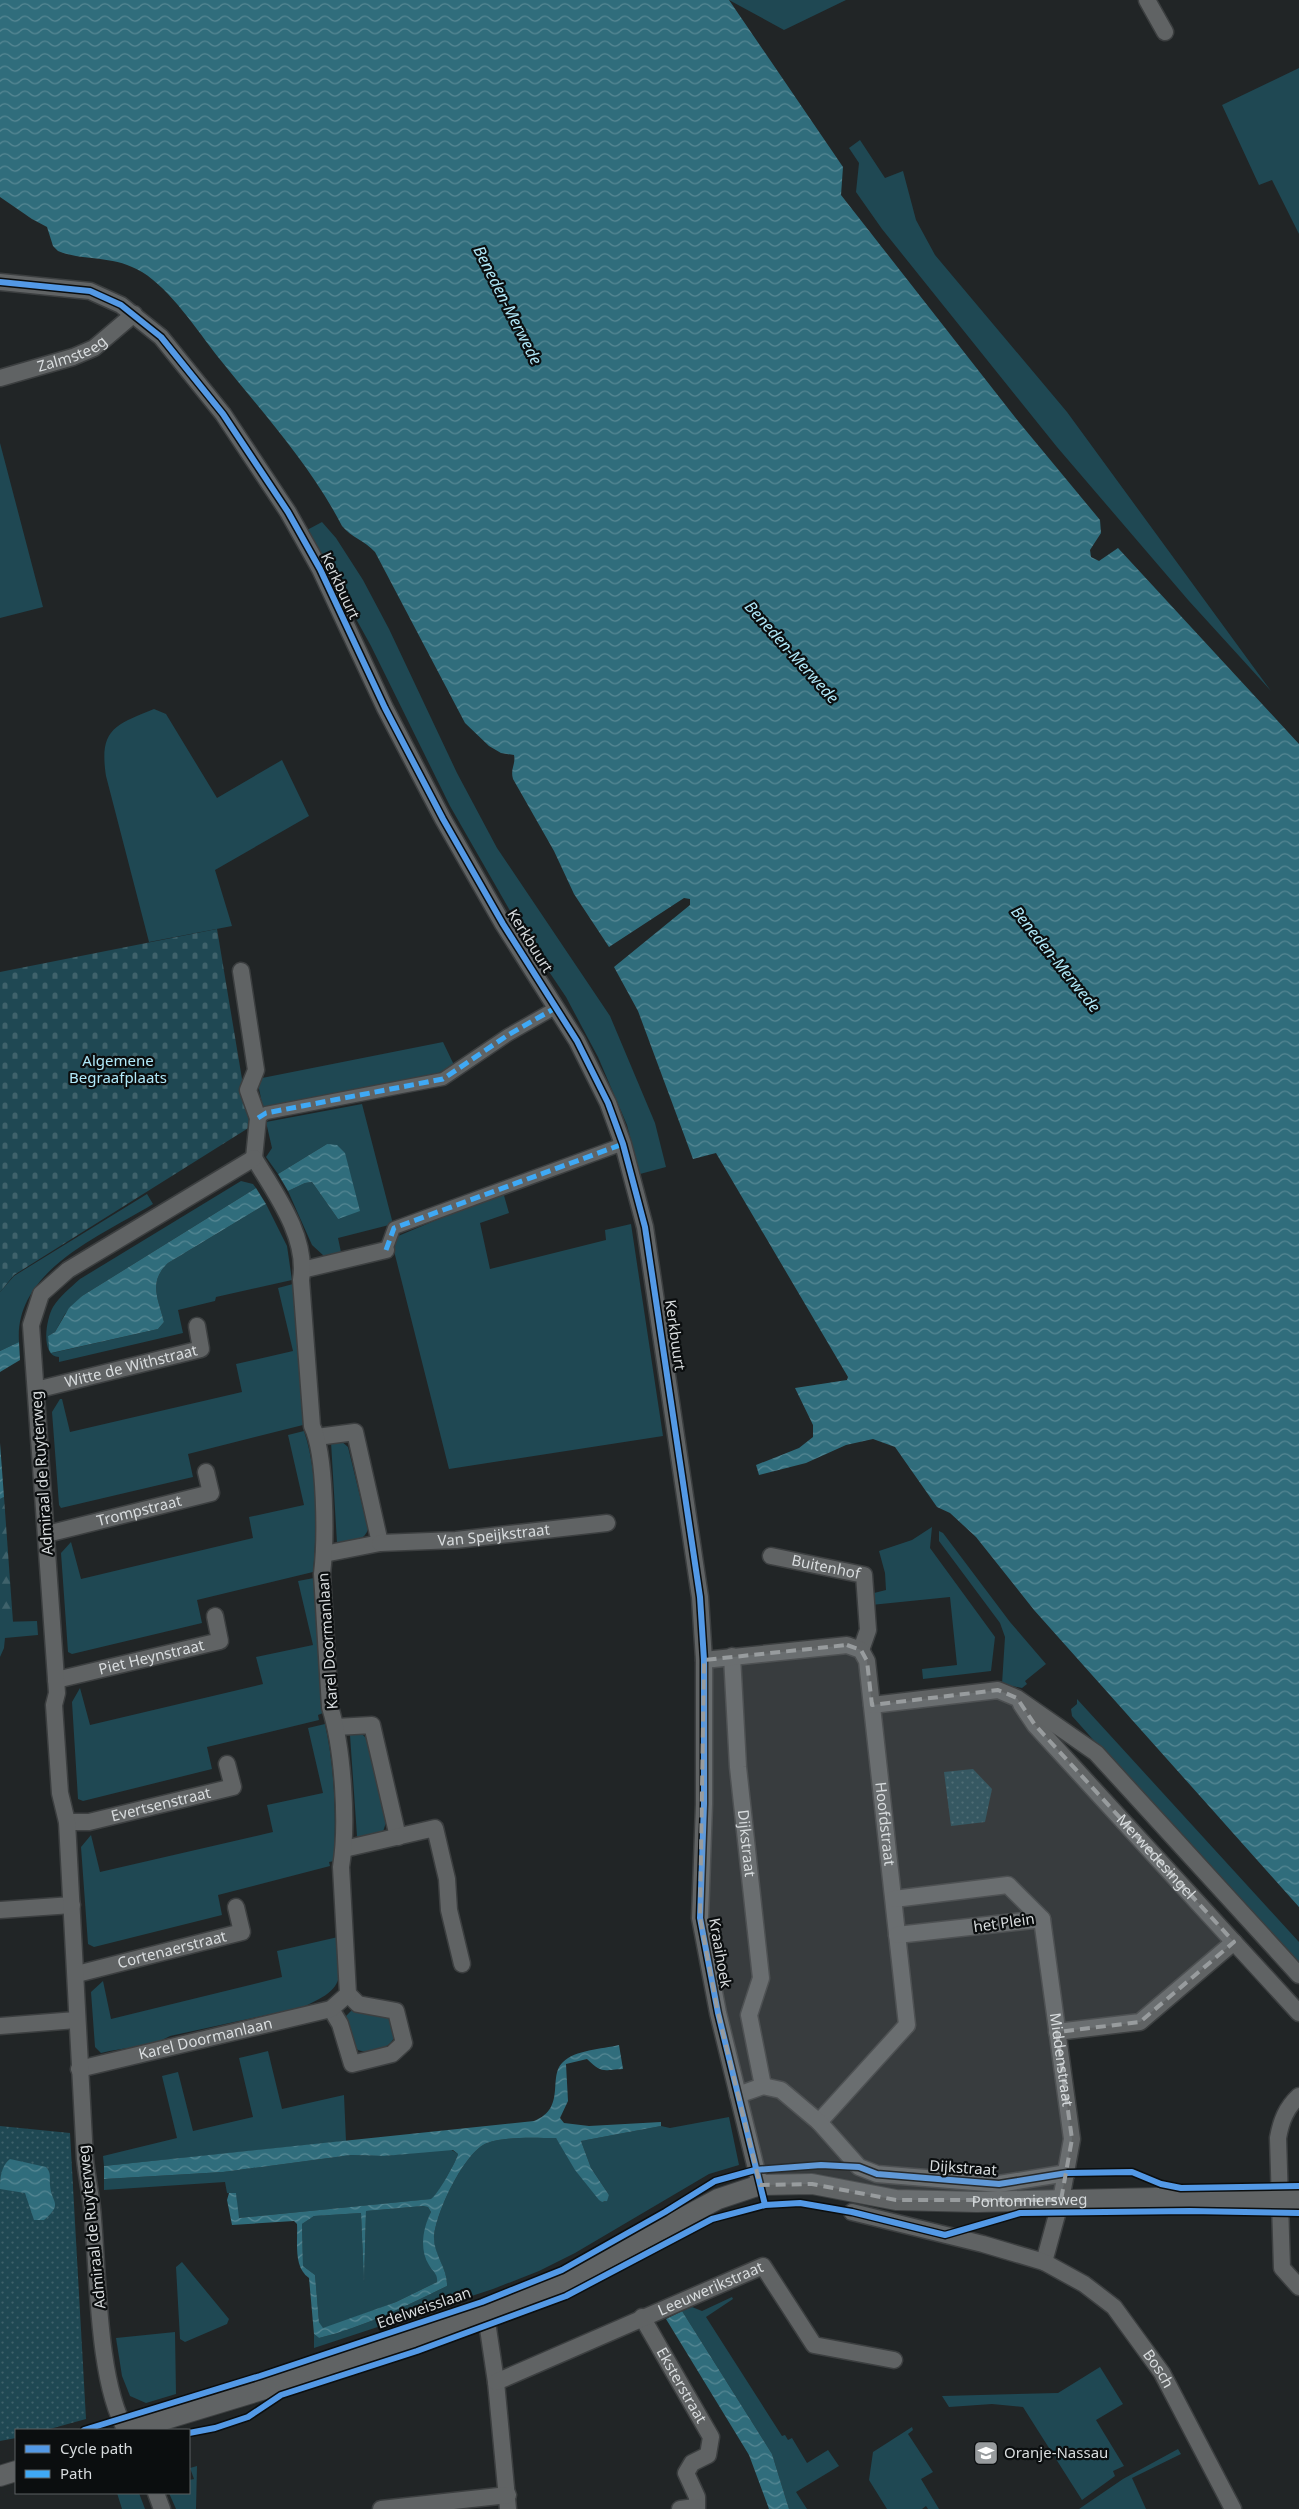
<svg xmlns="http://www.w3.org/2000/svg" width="1299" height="2509" viewBox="0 0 1299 2509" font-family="'Noto Sans',sans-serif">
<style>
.green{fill:#1f4853}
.forest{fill:url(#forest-firs)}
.cemetery{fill:url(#cemetery-stones)}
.park{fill:url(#park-dots)}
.water{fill:url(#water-waves);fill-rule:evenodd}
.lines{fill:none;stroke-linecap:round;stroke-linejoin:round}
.pedestrian-casing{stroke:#3c3f40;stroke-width:15}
.minor-casing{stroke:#3c3f40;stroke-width:19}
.tertiary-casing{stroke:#3c3f40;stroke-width:22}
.pedestrian{stroke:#606364;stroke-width:12}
.minor{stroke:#606364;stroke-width:16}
.tertiary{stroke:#606364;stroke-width:20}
.quiet{stroke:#3fa9f5;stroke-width:5;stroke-dasharray:10 5;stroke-linecap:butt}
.cycleway-casing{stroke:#0b0e0f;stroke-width:9}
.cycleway{stroke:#5399e6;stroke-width:6}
.marked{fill:#989c9e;fill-opacity:0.2;stroke:#989c9e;stroke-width:4;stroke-dasharray:10 6;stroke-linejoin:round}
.labels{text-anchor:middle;stroke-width:4.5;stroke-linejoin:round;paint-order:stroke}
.street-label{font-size:15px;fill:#d8dcde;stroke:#0b0e0f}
.park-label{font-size:15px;fill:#b2eafa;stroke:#0b0e0f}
.poi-label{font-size:15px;fill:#d8dcde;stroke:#0b0e0f;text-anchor:start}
.water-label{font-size:16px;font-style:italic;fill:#b1e9f9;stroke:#0b0e0f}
</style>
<defs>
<pattern id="forest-firs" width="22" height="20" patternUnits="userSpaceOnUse" patternTransform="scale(1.25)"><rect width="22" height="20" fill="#1f4853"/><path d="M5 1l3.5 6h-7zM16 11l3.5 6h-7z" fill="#3f626b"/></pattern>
<pattern id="cemetery-stones" width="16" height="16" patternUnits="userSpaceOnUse" patternTransform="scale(1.25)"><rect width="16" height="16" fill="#1f4853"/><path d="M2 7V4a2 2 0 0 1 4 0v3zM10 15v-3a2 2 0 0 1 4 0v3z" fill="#3f626b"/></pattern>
<pattern id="park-dots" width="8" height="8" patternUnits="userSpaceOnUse" patternTransform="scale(1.25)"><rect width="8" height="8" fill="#1f4853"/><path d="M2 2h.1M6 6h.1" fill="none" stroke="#3f626b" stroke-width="1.8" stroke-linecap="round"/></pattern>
<pattern id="water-waves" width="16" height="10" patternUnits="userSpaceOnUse" patternTransform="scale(1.25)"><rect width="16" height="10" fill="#306d7c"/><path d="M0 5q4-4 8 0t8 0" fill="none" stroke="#578894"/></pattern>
</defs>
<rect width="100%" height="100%" fill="#212526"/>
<path class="green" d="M 729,0 L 846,0 L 784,30 Z
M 1299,68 L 1299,234 L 1272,180 L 1259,185 L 1222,105 Z
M 860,140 L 885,178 L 903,171 L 916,220 L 935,255 L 1067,412 L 1271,691 L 1189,601 L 1057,447 L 882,229 L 856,192 L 859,163 L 849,148 Z
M 0,443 L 43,607 L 0,618 Z
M 322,522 L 336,538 L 363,580 L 389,629 L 457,773 L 497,848 L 610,1016 L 655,1123 L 666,1167 L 640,1174 L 627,1125 L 598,1057 L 566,997 L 521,930 L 450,806 L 371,646 L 307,530 Z
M 154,709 L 166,714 L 217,798 L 282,760 L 309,816 L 215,870 L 232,926 L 149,942 L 106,776 C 99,730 114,725 154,709 Z
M 443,1042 L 454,1065 L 425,1080 L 263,1108 L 257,1079 Z
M 362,1104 L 393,1224 L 338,1238 L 341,1252 L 324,1256 L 312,1245 L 288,1191 L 305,1183 L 312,1182 L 338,1219 L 327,1144 L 278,1174 L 266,1157 L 272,1148 L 266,1122 Z
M 241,1181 L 253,1184 L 256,1188 L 82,1296 L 65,1314 L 55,1332 L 48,1336 L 49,1350 L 52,1353 L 158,1329 L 164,1322 C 158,1298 148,1282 168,1263 L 266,1204 L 287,1246 L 292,1280 L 216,1297 L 215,1301 L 178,1310 L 183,1333 L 59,1362 L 59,1357 C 40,1356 46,1319 53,1307 C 60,1296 70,1288 80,1279 Z
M 503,1192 L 509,1213 L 480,1223 L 490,1269 L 606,1240 L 605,1230 L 631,1224 L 663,1436 L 449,1469 L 391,1239 Z
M 147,1194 L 153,1204 C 101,1236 14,1270 19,1342 L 0,1351 L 0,1292 L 14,1276 Z
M 293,1284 L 303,1425 L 188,1454 L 193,1477 L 61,1508 L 59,1505 L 52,1412 L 60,1399 L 62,1399 L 70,1432 L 242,1392 L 236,1364 L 293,1351 L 278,1288 Z
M 304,1431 C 318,1472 317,1529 313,1572 L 197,1600 L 202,1623 L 72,1654 L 68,1652 L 61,1553 L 71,1542 L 81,1579 L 253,1538 L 249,1517 L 304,1505 L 288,1435 Z
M 341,1441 L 348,1447 L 368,1529 C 365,1541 349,1545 337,1543 L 331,1442 Z
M 932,1527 L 930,1548 L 995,1637 L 991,1671 L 923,1679 L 922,1669 L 957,1665 L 950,1597 L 871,1605 L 870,1596 L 874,1593 L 886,1590 L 885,1573 L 879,1551 L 912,1540 Z
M 939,1531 L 943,1533 L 1010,1622 L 1046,1664 L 1025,1681 L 1027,1684 L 1022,1688 L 1002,1684 L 1005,1637 L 1000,1623 L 939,1541 Z
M 314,1578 L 323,1713 L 318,1715 L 319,1720 L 207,1747 L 212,1769 L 83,1801 L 78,1799 L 72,1702 L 80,1688 L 90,1725 L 263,1684 L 256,1657 L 313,1645 L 298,1581 Z
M 37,1621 L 38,1635 L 5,1638 L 4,1648 L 0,1657 L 0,1622 Z
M 1077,1699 L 1299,1942 L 1299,1970 L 1072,1716 L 1071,1709 L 1077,1704 Z
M 325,1724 C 335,1769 336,1815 334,1861 L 329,1862 L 330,1866 L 218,1895 L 222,1915 L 94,1947 L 88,1944 L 81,1847 L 91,1835 L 100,1872 L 273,1832 L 267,1805 L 323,1793 L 308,1728 Z
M 355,1733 L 361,1733 L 368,1740 L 387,1819 L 383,1832 L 361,1838 L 357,1836 L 350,1735 Z
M 338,1937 C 341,1980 346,1988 303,2007 L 170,2036 C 149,2048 124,2047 101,2053 L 95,2047 L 91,1992 L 103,1981 L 111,2019 L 282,1977 L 277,1951 Z
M 353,2009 C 363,2015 377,2010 386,2017 C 411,2035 381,2058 358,2050 L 352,2043 L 346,2016 Z
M 268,2051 L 282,2109 L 344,2095 L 346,2141 L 104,2166 L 103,2156 L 177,2138 L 162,2076 L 178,2072 L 193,2131 L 253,2117 L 239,2058 Z
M 729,2117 L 739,2165 L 709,2174 L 575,2253 L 539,2271 L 493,2289 L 314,2348 L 314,2334 L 319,2338 C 364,2327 406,2306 447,2286 C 448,2269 434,2256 434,2238 C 435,2214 464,2152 487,2143 C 508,2136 535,2138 556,2138 L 602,2202 L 605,2202 L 609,2195 L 591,2168 L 581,2141 L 661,2126 L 670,2128 Z
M 450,2149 L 458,2154 C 457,2160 437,2196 432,2199 L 238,2218 L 236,2193 L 227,2193 L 225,2182 L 104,2190 L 104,2179 L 223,2172 L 351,2155 L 384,2156 Z
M 423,2206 L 428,2207 L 431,2212 C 421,2233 424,2259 438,2277 L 437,2282 L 396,2302 L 323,2329 L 319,2322 L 315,2275 L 303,2266 L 302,2224 L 314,2216 L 361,2213 L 364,2283 L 366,2211 Z
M 182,2262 L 229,2319 L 227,2324 L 185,2342 L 180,2339 L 176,2267 Z
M 732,2297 L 733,2299 L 706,2317 L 782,2436 L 785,2435 L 788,2440 L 792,2438 L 807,2463 L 828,2450 L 839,2466 L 796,2492 L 807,2509 L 789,2509 L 772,2454 L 682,2311 L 692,2307 L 702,2311 Z
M 175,2332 L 176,2394 L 146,2403 L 130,2396 L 122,2376 L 116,2338 Z
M 1100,2367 L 1123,2404 L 1096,2420 L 1124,2466 L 1113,2471 L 1115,2476 L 1082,2500 L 1023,2407 L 992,2404 L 949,2407 L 942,2396 L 1058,2393 Z
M 912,2427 L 913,2430 L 908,2434 L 933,2472 L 921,2479 L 939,2509 L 928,2509 L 926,2506 L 922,2509 L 887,2509 L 869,2480 L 873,2452 Z
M 1178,2449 L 1181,2454 L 1132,2478 L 1146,2509 L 1079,2509 L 1123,2479 Z
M 197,2466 L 196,2509 L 176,2509 L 169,2493 L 189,2493 L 189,2480 L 194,2479 L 190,2468 Z
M 117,2493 L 139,2493 L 145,2509 L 122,2509 Z"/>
<path class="forest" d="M 4,1497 L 13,1622 L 0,1622 L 0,1499 Z"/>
<path class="cemetery" d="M 217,929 L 250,1127 L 14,1275 L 0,1292 L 0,972 Z"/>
<path class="park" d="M 973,1769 L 992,1789 L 985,1822 L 951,1826 L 944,1772 Z
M 0,2126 L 70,2133 L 86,2419 L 46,2430 L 16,2430 L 16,2438 L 0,2441 Z"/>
<path class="water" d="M 0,0 L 729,0 L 843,167 L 841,195 L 1018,421 L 1100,520 L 1101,533 L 1090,550 L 1091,557 L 1099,561 L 1118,548 L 1299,744 L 1299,1907 L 1034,1610 L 976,1537 L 950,1513 L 937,1507 L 895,1447 L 873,1439 L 846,1445 L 806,1463 L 759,1475 L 756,1465 L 799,1448 L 813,1437 L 813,1425 L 795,1388 L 847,1380 L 848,1377 L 716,1153 L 693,1159 L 638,1011 L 614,967 L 690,905 L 690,899 L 684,898 L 609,947 L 574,894 L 554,851 L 513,779 C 510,769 516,764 514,755 L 501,753 L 489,746 L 465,723 L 375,552 C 365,541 351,537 342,526 C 310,464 261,411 218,357 C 197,330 171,290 142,272 C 112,254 85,262 58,251 L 53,246 L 47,227 L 32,219 L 0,197 Z
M 327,1144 L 337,1145 L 345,1153 L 360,1211 L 338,1219 L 312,1182 L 305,1183 L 288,1191 L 278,1174 Z
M 256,1188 L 266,1204 L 168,1263 C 148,1282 158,1298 164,1322 L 158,1329 L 51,1353 L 49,1350 L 48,1336 L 55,1332 L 69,1308 L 82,1296 Z
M 19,1342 L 20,1360 L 0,1372 L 0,1351 Z
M 0,1443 L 4,1497 L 0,1499 Z
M 619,2045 L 623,2069 C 603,2070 602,2074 587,2059 L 566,2064 L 568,2101 L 560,2118 L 564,2123 L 589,2126 L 661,2122 L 661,2126 L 581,2141 L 591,2168 L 609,2195 L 607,2201 L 602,2202 L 599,2200 L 575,2170 L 556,2138 C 535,2138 508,2136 487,2143 C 464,2152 435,2214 434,2238 C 434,2255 448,2269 447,2286 C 406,2306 364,2327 319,2338 L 314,2334 L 309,2278 C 293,2267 298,2242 297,2224 L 294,2221 L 232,2225 L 227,2200 L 229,2193 L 236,2193 L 239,2218 L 431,2199 C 437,2196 457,2160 458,2154 L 453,2150 L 384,2156 L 351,2155 L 223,2172 L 104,2179 L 104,2166 L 534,2121 C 567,2108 547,2077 563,2062 C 575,2050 602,2049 619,2045 ZM 423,2206 L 428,2207 L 431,2212 C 423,2228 419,2249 429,2265 C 433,2272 438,2274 437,2282 L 396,2302 L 323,2328 L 319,2322 L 315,2275 L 303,2266 L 302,2224 L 314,2216 L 361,2213 L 364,2283 L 366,2211 Z
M 10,2159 L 46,2167 C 52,2174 49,2177 50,2185 C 51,2203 64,2203 44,2220 L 34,2220 L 25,2193 L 0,2189 C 0,2178 1,2166 10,2159 Z
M 682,2311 L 772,2454 L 789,2509 L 769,2509 L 749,2455 L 666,2319 Z"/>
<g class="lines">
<defs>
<path id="pedestrian" d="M 258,1118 L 266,1113 L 443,1079 L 508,1035 L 557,1007
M 386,1250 L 394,1228 L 623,1144"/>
<g id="minor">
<path d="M 1147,0 L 1165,32"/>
<path d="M 0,282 L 90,291 L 121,305 L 161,337 L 223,414 L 288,512 L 320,569 L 385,708 L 443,819 L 503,924 L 577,1041 L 608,1103 L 623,1144 L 645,1227 L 700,1597 L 704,1660 L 704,1804 L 700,1918 L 718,2013 L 760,2185"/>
<path id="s1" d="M 0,378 L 73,357 L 94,348 L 134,314"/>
<path d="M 241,971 L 256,1070 L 248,1090 L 258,1118 L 254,1158"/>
<path d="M 302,1270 L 386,1250"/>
<path id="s2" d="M 36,1390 L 201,1349 L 197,1326"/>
<path d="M 317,1437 L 355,1432 L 380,1543 L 324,1554"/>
<path id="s3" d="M 47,1534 L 211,1493 L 206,1472"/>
<path id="s4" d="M 380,1543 L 456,1540 L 607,1523"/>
<path id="s5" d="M 771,1556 L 864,1575 L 868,1630 L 861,1650"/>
<path id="s6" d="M 732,1656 L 738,1767 L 761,1978 L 749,2015 L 763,2086"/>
<path id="s7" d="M 704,1660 L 847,1645 L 861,1650 L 867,1661 L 907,2025 L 819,2122"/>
<path id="s8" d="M 56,1680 L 220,1641 L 215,1616"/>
<path id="s9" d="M 1021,1704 L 1035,1725 L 1299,2013"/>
<path d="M 872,1705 L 998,1690 L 1017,1698 L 1096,1753 L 1299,1975"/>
<path d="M 336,1727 L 372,1725 L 398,1837"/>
<path id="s10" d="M 67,1822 L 89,1822 L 233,1787 L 227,1764"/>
<path d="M 344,1849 L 435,1828 L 447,1879 L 449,1910 L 462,1964"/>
<path d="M 894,1899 L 1008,1885 L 1042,1919 L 897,1935"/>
<path d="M 0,1910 L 72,1905"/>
<path id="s11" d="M 1042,1919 L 1072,2139 L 1061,2200 L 1044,2262"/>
<path id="s12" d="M 77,1974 L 242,1932 L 236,1907"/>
<path d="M 331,2009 L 340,2024 L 352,2064 L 392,2054 L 404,2043 L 396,2011 L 358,2004 L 348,1994"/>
<path d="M 0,2026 L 76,2020"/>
<path d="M 1057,2032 L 1140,2022 L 1234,1942"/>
<path id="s13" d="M 79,2069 L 331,2009 L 348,1994 L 341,1867 C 348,1824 343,1748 330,1707 L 322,1574 C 326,1541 326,1454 312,1426 L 301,1280 C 308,1237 275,1193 254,1158"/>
<path d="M 738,2095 L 763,2086 L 781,2090 L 819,2122 L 859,2167 L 877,2174 L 999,2184 L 1067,2173"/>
<path d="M 1299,2096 C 1286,2108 1281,2121 1278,2138 L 1282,2268 L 1299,2287"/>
<path id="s14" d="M 852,2212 L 983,2244 L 1044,2262 L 1084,2284 L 1114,2307 L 1162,2373 L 1233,2509"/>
<path d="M 486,2315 L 496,2382 L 508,2509"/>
<path id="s15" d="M 642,2317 L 711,2437 L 708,2455 L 692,2463 L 686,2473 L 697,2497 L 697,2509"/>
<path id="s16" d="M 496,2382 L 763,2266 L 814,2345 L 894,2360"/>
<path d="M 126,2430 C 98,2384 98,2276 93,2219 C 92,2199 87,2179 85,2159 L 67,1822 L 60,1793 L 54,1705 L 57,1693 L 31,1325 L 41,1294 L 68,1270 L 254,1158"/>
<path d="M 156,2493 L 162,2509"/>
<path d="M 381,2509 L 508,2495"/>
<path d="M 680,2509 L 696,2507"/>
</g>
<g id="tertiary">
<path id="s17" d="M 130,2430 L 265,2389 L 486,2315 L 563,2282 L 718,2199 L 760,2185 L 812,2184 L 896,2200 L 977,2202 L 1156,2198 L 1299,2199"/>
<path d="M 0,2476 L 16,2471"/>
</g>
</defs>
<use href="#pedestrian" class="pedestrian-casing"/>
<use href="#minor" class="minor-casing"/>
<use href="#tertiary" class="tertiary-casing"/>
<use href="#pedestrian" class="pedestrian"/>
<use href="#minor" class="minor"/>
<use href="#tertiary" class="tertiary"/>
<path class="quiet" d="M 258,1118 L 266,1113 L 443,1079 L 508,1035 L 557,1007
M 386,1250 L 394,1228 L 623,1144"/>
<defs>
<path id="cycleway" d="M 0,282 L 90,291 L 121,305 L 161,337 L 223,414 L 288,512 L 320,569 L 385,708 L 443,819 L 503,924 L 577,1041 L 608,1103 L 623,1144 L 645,1227 L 700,1597 L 704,1660 L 704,1804 L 700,1918 L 718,2013 L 765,2205
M 84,2430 L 260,2376 L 482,2302 L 562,2270 L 665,2212 L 715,2181 L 755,2170 L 821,2165 L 859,2167 L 877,2174 L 999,2184 L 1067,2173 L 1132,2172 L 1161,2184 L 1181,2188 L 1299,2186
M 189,2433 L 215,2428 L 248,2417 L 281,2395 L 417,2351 L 566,2296 L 712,2219 L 765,2205 L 800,2203 L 852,2212 L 945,2235 L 1020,2213 L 1190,2211 L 1299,2213"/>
</defs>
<use href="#cycleway" class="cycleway-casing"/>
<use href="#cycleway" class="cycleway"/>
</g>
<path class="marked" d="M 847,1645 L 861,1650 L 867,1661 L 872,1705 L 998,1690 L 1017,1698 L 1035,1725 L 1234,1942 L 1140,2022 L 1057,2032 L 1072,2139 L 1061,2200 L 896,2200 L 812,2184 L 760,2185 L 718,2013 L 700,1918 L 704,1660 Z"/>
<defs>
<symbol id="school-square" viewBox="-11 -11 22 22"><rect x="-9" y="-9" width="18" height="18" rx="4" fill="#989c9e" stroke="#0b0e0f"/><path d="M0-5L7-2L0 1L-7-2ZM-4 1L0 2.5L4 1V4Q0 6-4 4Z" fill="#fff"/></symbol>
</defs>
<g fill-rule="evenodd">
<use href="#school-square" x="972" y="2439" width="28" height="28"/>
</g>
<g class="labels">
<g class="street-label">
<text dy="5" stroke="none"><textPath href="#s1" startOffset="76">Zalmsteeg</textPath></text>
<text transform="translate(340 586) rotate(65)" y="5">Kerkbuurt</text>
<text transform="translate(530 941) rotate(58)" y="5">Kerkbuurt</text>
<text transform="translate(675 1335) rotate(82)" y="5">Kerkbuurt</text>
<text dy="5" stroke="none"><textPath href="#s2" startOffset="98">Witte de Withstraat</textPath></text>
<text transform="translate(42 1473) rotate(-94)" y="5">Admiraal de Ruyterweg</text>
<text dy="5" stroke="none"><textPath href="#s3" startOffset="95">Trompstraat</textPath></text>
<text dy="5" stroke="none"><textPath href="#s4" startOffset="114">Van Speijkstraat</textPath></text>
<text dy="5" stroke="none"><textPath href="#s5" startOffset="56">Buitenhof</textPath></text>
<text transform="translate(328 1641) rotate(-94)" y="5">Karel Doormanlaan</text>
<text dy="5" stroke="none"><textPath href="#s8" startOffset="98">Piet Heynstraat</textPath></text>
<text dy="5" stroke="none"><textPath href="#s10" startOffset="96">Evertsenstraat</textPath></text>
<text dy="5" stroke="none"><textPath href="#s7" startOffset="335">Hoofdstraat</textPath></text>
<text dy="5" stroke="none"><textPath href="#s6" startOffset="188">Dijkstraat</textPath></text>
<text dy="5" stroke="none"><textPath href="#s9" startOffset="204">Merwedesingel</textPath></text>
<text transform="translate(1004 1923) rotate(-8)" y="5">het Plein</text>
<text dy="5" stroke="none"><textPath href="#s12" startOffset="98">Cortenaerstraat</textPath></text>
<text transform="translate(720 1953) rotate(80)" y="5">Kraaihoek</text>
<text dy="5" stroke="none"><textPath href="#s13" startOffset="130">Karel Doormanlaan</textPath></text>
<text dy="5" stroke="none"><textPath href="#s11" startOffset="142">Middenstraat</textPath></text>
<text transform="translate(963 2168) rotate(4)" y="5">Dijkstraat</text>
<text dy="5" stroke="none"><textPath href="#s17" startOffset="949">Pontonniersweg</textPath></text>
<text transform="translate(92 2227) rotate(-96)" y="5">Admiraal de Ruyterweg</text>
<text dy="5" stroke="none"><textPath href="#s16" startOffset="234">Leeuwerikstraat</textPath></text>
<text transform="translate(424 2308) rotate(-19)" y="5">Edelweisslaan</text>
<text dy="5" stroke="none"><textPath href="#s14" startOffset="358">Bosch</textPath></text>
<text dy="5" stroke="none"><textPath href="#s15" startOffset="79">Eksterstraat</textPath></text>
</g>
<g class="park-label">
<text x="118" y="1066">Algemene<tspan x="118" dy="17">Begraafplaats</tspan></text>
</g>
<g class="poi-label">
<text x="1004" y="2458">Oranje-Nassau</text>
</g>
<g class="water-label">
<text transform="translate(508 305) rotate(63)" y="6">Beneden-Merwede</text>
<text transform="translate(792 652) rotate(48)" y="6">Beneden-Merwede</text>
<text transform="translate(1056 959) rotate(51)" y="6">Beneden-Merwede</text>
</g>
</g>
<rect x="15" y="2429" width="175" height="65" fill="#0b0e0f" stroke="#5d6062"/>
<rect x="25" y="2445" width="25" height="8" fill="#5399e6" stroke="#5d6062"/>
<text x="60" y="2454" font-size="15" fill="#d8dcde">Cycle path</text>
<rect x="25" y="2470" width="25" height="8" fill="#3fa9f5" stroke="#5d6062"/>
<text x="60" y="2479" font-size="15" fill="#d8dcde">Path</text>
</svg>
